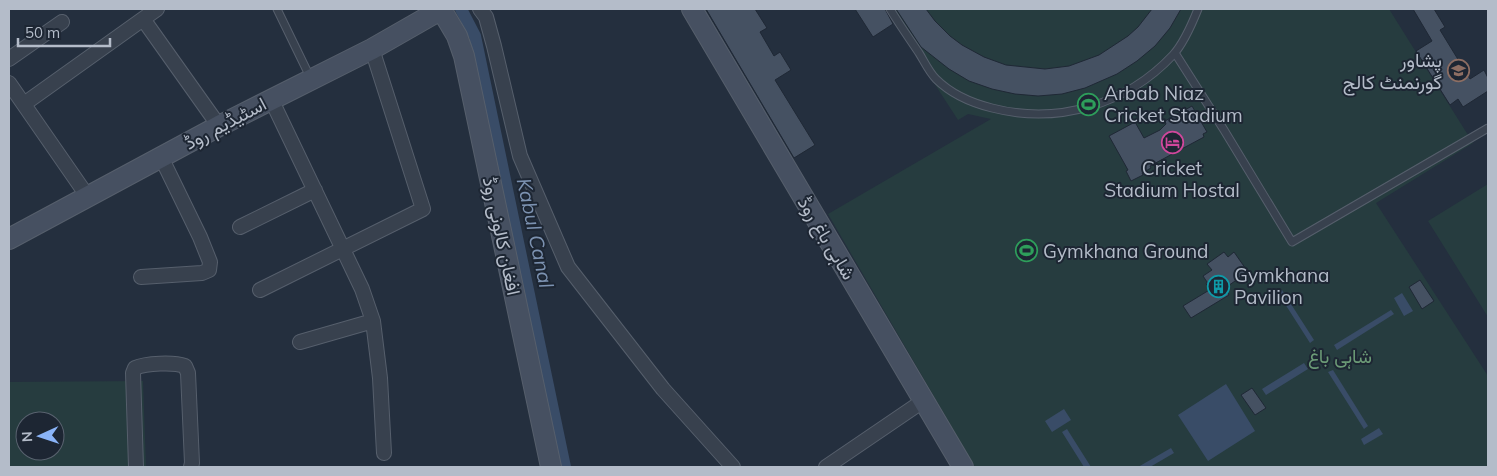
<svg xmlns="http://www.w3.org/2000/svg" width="1497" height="476" viewBox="0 0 1497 476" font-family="Mulish,Vazirmatn,sans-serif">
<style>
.green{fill:#263c3f;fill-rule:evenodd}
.water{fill:#394c67}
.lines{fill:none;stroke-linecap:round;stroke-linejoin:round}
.canal{stroke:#394c67;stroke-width:12}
.building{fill:#455162;stroke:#1f2835}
.lane-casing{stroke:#565f6c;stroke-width:9}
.street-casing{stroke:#565f6c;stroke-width:16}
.secondary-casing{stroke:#565f6c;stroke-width:22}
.lane{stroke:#38414e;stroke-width:7}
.street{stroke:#38414e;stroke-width:14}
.secondary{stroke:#465061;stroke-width:20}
.labels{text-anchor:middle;stroke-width:4;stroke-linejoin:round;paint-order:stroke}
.poi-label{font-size:19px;fill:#b4bcc9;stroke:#1d2633;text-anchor:start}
.street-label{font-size:19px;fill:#b4bcc9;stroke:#1d2633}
.park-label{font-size:19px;fill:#6b9a76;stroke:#1d2633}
.water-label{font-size:20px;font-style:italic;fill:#7c92b1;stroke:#1d2633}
</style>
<rect width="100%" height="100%" fill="#242f3e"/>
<path class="green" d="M 886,9 L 1389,9 L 1473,143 L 1376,203 L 1488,376 L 1488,467 L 975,467 L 828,214 L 991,119 L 968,114 L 958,120 Z
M 1488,184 L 1488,317 L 1428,221 Z
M 143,381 L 146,467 L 9,467 L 9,382 ZM 25,421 L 55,421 L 55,451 L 25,451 Z"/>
<path class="water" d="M 1282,290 L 1314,340 L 1310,343 L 1278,293 Z
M 1402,293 L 1413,311 L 1404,316 L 1394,298 Z
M 1391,310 L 1394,314 L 1337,350 L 1334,345 Z
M 1304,363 L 1308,369 L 1266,395 L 1262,389 Z
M 1333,370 L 1368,426 L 1364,429 L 1328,372 Z
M 1226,384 L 1255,431 L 1208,461 L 1178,415 Z
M 1064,409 L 1071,420 L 1052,432 L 1045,421 Z
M 1379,428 L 1383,434 L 1364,445 L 1361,439 Z
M 1067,429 L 1091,467 L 1084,467 L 1062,432 Z
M 1171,448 L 1174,453 L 1150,467 L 1138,467 Z"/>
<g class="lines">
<path class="canal" d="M 461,9 L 475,36 L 565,467"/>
</g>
<path class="building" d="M 706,9 L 755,9 L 767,28 L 760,32 L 774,56 L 780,52 L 791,70 L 775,80 L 815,145 L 794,158 Z
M 855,9 L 885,9 L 893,24 L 873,37 Z
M 896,9 L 926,9 L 935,21 L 950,36 L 962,45 L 984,57 L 1006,65 L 1045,69 L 1069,66 L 1099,55 L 1128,36 L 1138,27 L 1152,9 L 1181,9 L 1170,28 L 1155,46 L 1137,61 L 1117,74 L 1085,88 L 1062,94 L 1038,96 L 1015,94 L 992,89 L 969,81 L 949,69 L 921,47 Z
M 1413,9 L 1434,9 L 1445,27 L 1440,30 L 1470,79 L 1484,70 L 1488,78 L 1488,91 L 1463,107 L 1458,99 L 1450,105 L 1416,51 L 1432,41 Z
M 1192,106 L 1207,132 L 1203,134 L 1204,137 L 1150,166 L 1151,168 L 1142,173 L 1143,175 L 1131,181 L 1126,171 L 1128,170 L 1109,136 L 1135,122 L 1144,138 L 1160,130 L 1166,124 L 1165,121 Z
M 1224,252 L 1228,257 L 1234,252 L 1248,272 L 1225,288 L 1229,295 L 1191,318 L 1183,306 L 1211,289 L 1206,284 L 1207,282 L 1203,276 L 1212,270 L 1207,264 Z
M 1420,280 L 1434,301 L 1422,309 L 1409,287 Z
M 1252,388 L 1266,408 L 1255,415 L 1241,395 Z"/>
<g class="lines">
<defs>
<path id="lane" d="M 277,9 L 311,79
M 890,9 C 899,24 909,38 919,53 C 924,61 929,72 936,79 C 951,94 972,103 992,108 C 1058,125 1126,105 1173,55 C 1184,43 1192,24 1198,9
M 1175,53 L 1224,130 L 1292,242 L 1488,128"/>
<path id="street" d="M 480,9 L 486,17 L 494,46 L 520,156 L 568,267 L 663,389 L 733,467
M 143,19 L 219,126
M 9,59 L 62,22
M 9,83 L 88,197
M 271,99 L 362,289 L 373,321 L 380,378 L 384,453
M 24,104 L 157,9
M 240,227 L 315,190
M 141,277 L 202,273 L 209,270 L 210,262 L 200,237 L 161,157
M 260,290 L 423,209 L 372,49
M 300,342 L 373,321
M 136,467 L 133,373 L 135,368 C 146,363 174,362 185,366 L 188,373 L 192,463 L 191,467
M 826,467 L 923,401"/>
<path id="secondary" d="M 441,9 L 457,36 L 464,56 L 551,467
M 692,9 L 963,467
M 9,239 L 219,126 L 372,49 L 442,9"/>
</defs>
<use href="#lane" class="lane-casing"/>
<use href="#street" class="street-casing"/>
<use href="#secondary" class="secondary-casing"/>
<use href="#lane" class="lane"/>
<use href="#street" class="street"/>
<use href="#secondary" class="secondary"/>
</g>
<defs>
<symbol id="university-ring" viewBox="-11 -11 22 22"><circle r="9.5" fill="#1d2633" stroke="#8d6e63" stroke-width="1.5"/><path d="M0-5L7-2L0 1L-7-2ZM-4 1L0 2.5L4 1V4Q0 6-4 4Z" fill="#8d6e63"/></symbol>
<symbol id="stadium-ring" viewBox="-11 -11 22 22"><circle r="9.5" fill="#1d2633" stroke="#2e9e5b" stroke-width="1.5"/><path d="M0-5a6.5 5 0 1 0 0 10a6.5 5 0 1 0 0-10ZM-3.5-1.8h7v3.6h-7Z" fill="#2e9e5b"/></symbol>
<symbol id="hotel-ring" viewBox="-11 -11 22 22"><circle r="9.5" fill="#1d2633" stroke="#d1479c" stroke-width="1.5"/><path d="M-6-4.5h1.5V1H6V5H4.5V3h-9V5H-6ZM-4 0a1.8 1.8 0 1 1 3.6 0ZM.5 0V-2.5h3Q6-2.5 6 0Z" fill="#d1479c"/></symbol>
<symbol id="building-ring" viewBox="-11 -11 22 22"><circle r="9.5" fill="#1d2633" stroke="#0f9aa8" stroke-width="1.5"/><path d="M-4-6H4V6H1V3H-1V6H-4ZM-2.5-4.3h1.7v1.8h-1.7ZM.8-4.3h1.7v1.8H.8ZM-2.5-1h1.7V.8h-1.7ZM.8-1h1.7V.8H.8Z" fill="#0f9aa8"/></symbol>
</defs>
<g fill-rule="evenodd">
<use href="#university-ring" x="1446" y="58" width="25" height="25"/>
<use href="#stadium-ring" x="1076" y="92" width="25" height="25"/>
<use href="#hotel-ring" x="1160" y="130" width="25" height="25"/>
<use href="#stadium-ring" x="1014" y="238" width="25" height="25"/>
<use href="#building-ring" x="1206" y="274" width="25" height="25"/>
</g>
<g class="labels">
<g class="poi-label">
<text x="1442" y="67" text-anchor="end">پشاور<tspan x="1442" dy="22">گورنمنٹ کالج</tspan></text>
<text x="1104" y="100">Arbab Niaz<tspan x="1104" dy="22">Cricket Stadium</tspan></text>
<text x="1172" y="175" text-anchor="middle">Cricket<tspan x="1172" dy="22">Stadium Hostal</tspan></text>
<text x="1043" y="258">Gymkhana Ground</text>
<text x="1234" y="282">Gymkhana<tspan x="1234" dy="22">Pavilion</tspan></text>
</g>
<g class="street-label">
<text transform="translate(225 123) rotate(-28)" y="7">اسٹیڈیم روڈ</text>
<text transform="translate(502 236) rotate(78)" y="7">افغان کالونی روڈ</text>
<text transform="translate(827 238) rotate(59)" y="7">شاہی باغ روڈ</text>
</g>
<g class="park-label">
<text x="1340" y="363">شاہی باغ</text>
</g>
<g class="water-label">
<text transform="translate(535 233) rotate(78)" y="7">Kabul Canal</text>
</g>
</g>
<rect width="1497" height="476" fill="none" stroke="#b4bcc9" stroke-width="20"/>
<g transform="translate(40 436) rotate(267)"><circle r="24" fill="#1d2633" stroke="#59626f"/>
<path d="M0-4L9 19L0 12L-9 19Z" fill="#8ab4f8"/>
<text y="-8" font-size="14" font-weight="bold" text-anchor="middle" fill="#b4bcc9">N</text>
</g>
<path d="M18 38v8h92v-8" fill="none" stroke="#b4bcc9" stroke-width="2.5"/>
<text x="25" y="38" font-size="15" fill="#b4bcc9" stroke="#1d2633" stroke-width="4" paint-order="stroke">50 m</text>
</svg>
